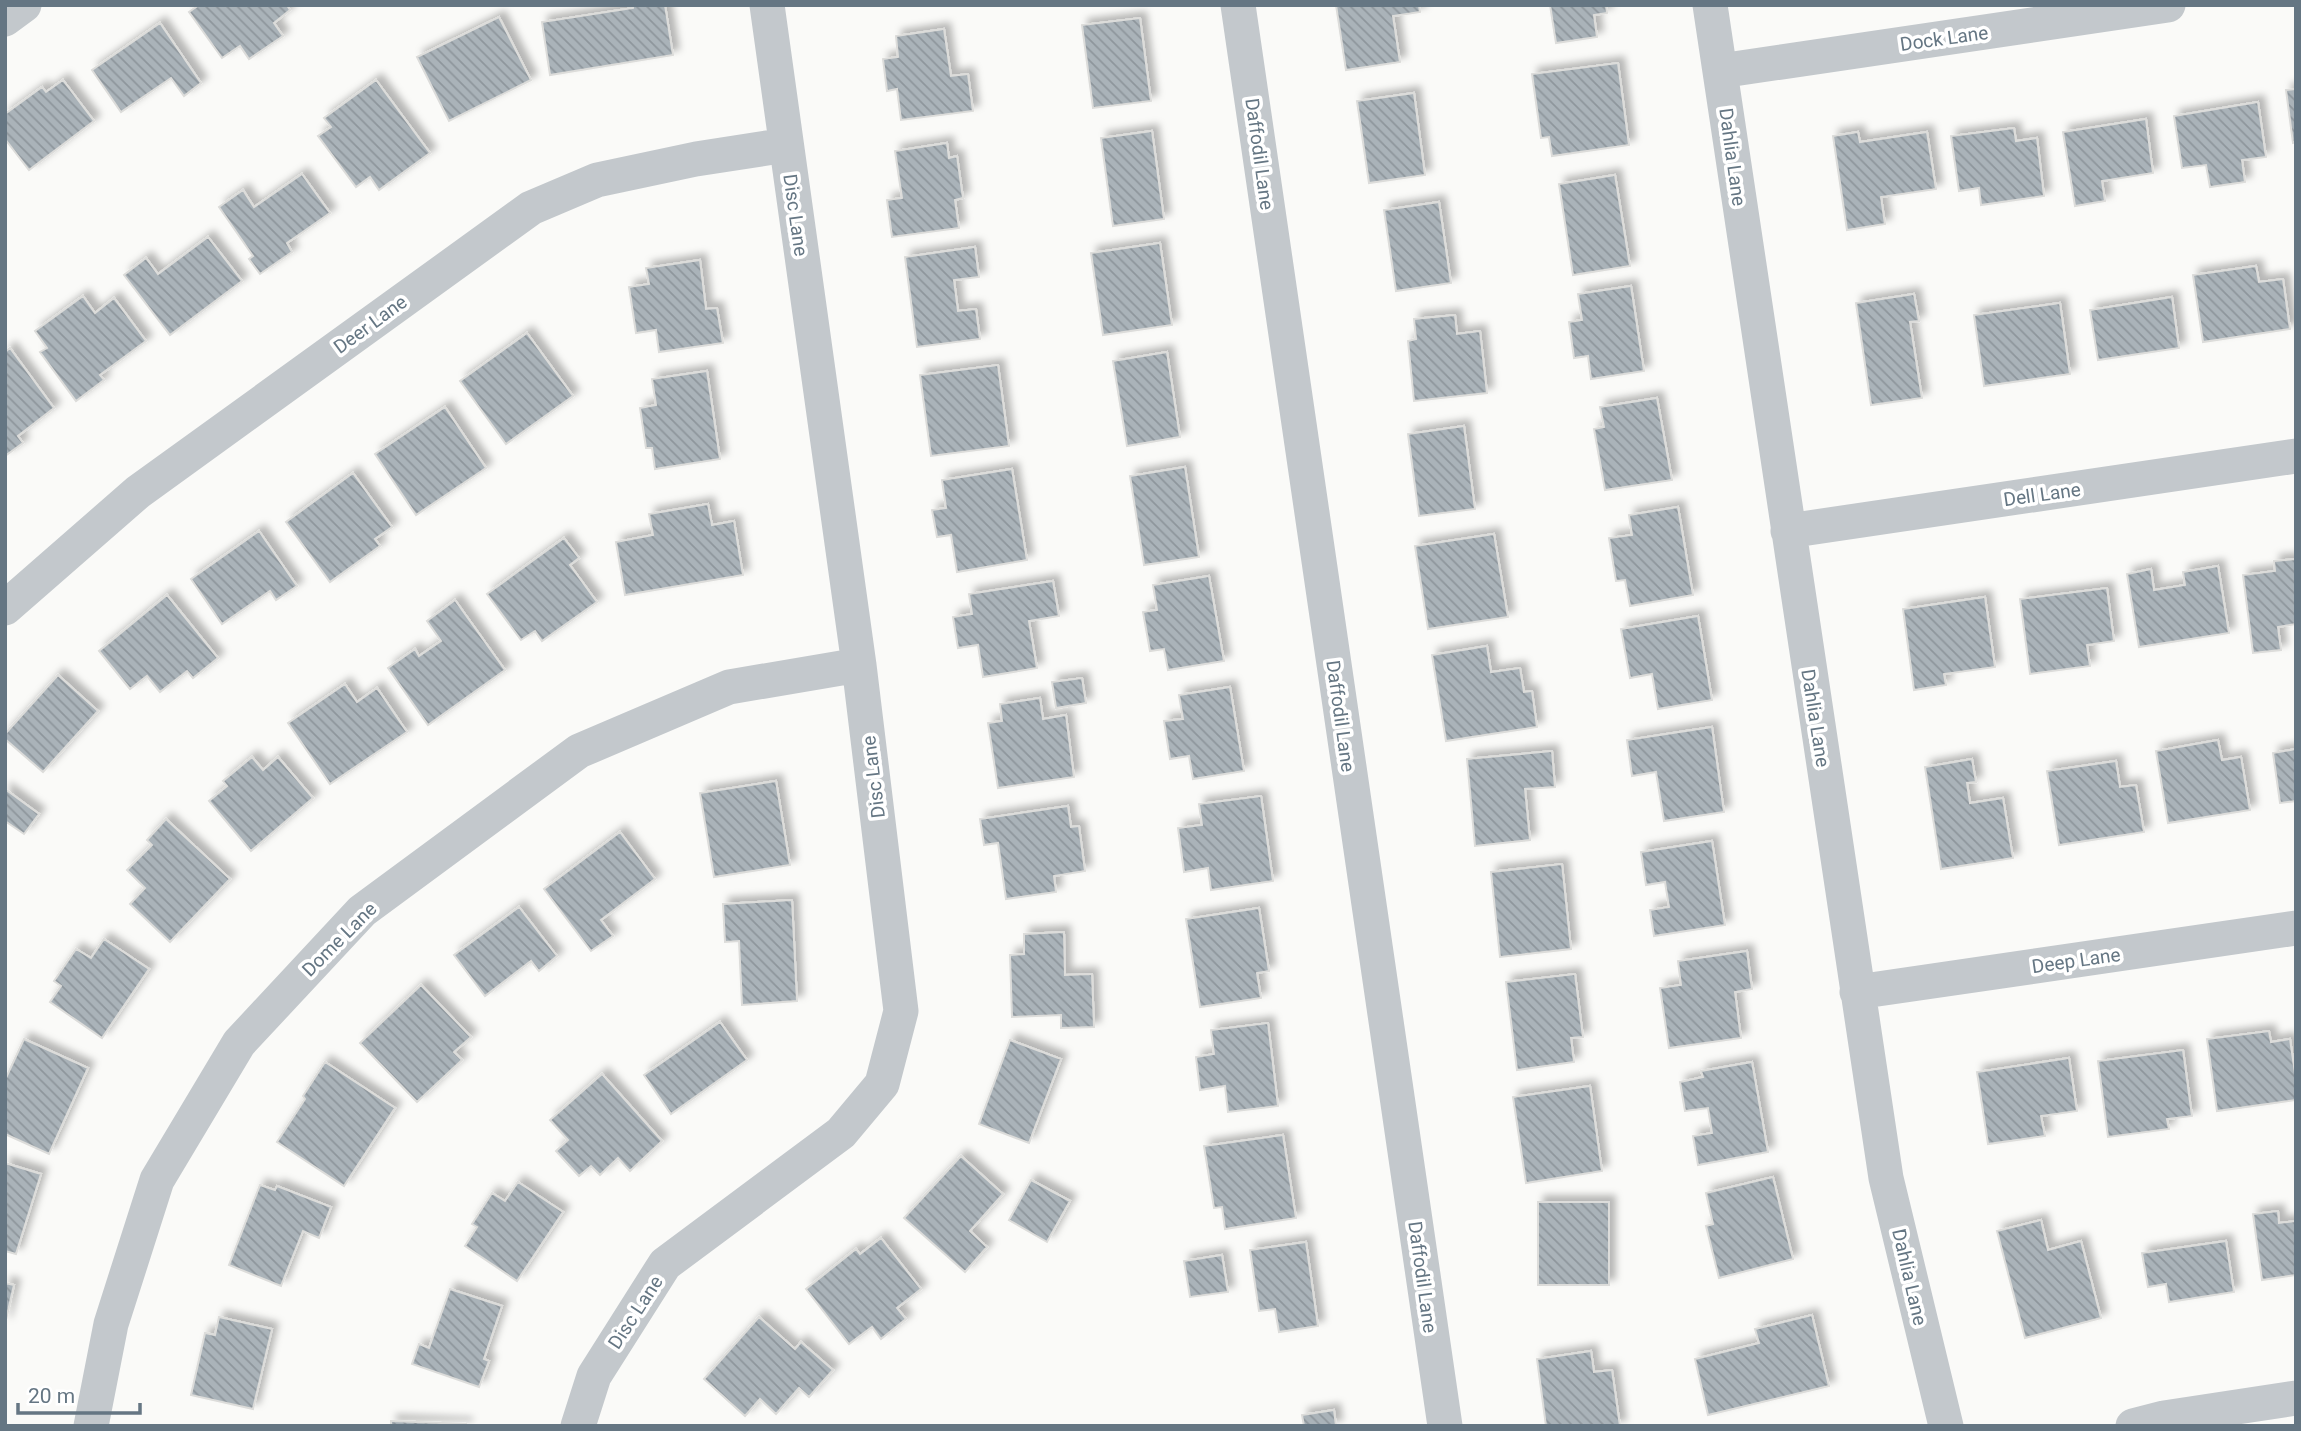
<svg xmlns="http://www.w3.org/2000/svg" width="2301" height="1431" viewBox="0 0 2301 1431" font-family="Roboto,sans-serif">
<style>
.building{fill:url(#building-back-hatch);stroke:#dcdcda;stroke-width:2;filter:url(#shadow)}
.lines{fill:none;stroke-linecap:round;stroke-linejoin:round}
.street{stroke:#c3c8cc;stroke-width:35}
.labels{text-anchor:middle;stroke-width:7;stroke-linejoin:round;paint-order:stroke}
.street-label{font-size:19px;fill:#657683;stroke:#fff}
</style>
<defs>
<pattern id="building-back-hatch" width="6" height="6" patternUnits="userSpaceOnUse" patternTransform="scale(1.75)"><rect width="6" height="6" fill="#aab3b9"/><path d="M-1 5l2 2M0 0l6 6M5-1l2 2" fill="none" stroke="#8e969c"/></pattern>
<filter id="shadow"><feDropShadow dx="6" dy="-6" stdDeviation="3.5" flood-color="#0004"/></filter>
</defs>
<rect width="100%" height="100%" fill="#fafaf8"/>
<path class="building" d="M 199,5 L 287,5 L 290,10 L 274,23 L 283,36 L 249,59 L 240,46 L 222,58 L 189,12 Z
M 633,5 L 665,5 L 673,55 L 550,75 L 542,22 L 633,8 Z
M 1336,5 L 1419,5 L 1420,12 L 1393,16 L 1400,62 L 1346,70 Z
M 1550,5 L 1606,5 L 1607,13 L 1594,15 L 1597,37 L 1556,43 Z
M 499,17 L 531,80 L 449,121 L 417,57 Z
M 1140,18 L 1151,101 L 1093,108 L 1082,25 Z
M 160,23 L 201,83 L 184,96 L 171,78 L 121,112 L 92,70 Z
M 944,29 L 951,76 L 968,74 L 973,111 L 901,120 L 897,89 L 887,91 L 883,59 L 898,57 L 896,36 Z
M 1618,63 L 1629,145 L 1552,156 L 1549,137 L 1541,138 L 1532,74 Z
M 63,80 L 94,121 L 29,170 L 5,139 L 5,114 L 42,87 L 46,92 Z
M 376,80 L 430,153 L 379,190 L 370,177 L 356,187 L 318,136 L 331,127 L 324,118 Z
M 2296,89 L 2296,142 L 2293,143 L 2286,90 Z
M 1414,93 L 1425,175 L 1369,183 L 1357,101 Z
M 2258,102 L 2266,157 L 2242,160 L 2245,182 L 2210,187 L 2206,165 L 2182,168 L 2174,116 Z
M 2146,119 L 2153,173 L 2102,181 L 2105,201 L 2075,206 L 2063,132 Z
M 2014,128 L 2016,141 L 2037,138 L 2044,196 L 1981,205 L 1979,188 L 1959,191 L 1951,136 Z
M 1152,131 L 1164,219 L 1113,226 L 1101,138 Z
M 1858,132 L 1860,142 L 1927,132 L 1936,189 L 1881,197 L 1885,224 L 1847,230 L 1833,136 Z
M 947,143 L 949,158 L 957,156 L 963,198 L 955,200 L 959,228 L 892,237 L 887,200 L 902,198 L 895,151 Z
M 302,174 L 330,213 L 287,243 L 292,252 L 260,274 L 249,259 L 253,256 L 219,207 L 243,190 L 254,207 Z
M 1615,175 L 1630,266 L 1573,275 L 1559,184 Z
M 1439,202 L 1451,283 L 1396,291 L 1384,210 Z
M 208,237 L 242,281 L 170,335 L 124,275 L 146,258 L 158,274 Z
M 1160,243 L 1172,325 L 1103,335 L 1091,253 Z
M 975,247 L 979,277 L 954,280 L 958,311 L 976,309 L 980,339 L 917,347 L 905,257 Z
M 700,260 L 706,309 L 717,308 L 723,343 L 659,352 L 656,330 L 636,333 L 629,287 L 649,284 L 646,268 Z
M 2256,266 L 2259,282 L 2283,279 L 2290,329 L 2203,342 L 2193,275 Z
M 1631,286 L 1644,371 L 1591,379 L 1588,356 L 1574,358 L 1569,322 L 1582,320 L 1578,294 Z
M 1914,294 L 1919,321 L 1910,322 L 1922,398 L 1871,405 L 1856,303 Z
M 83,296 L 95,313 L 114,298 L 146,341 L 100,375 L 104,380 L 76,401 L 40,352 L 47,348 L 35,331 Z
M 2172,297 L 2179,348 L 2098,360 L 2090,310 Z
M 2060,303 L 2070,374 L 1984,386 L 1974,315 Z
M 1455,315 L 1457,334 L 1480,331 L 1487,393 L 1414,401 L 1408,341 L 1416,339 L 1414,319 Z
M 527,333 L 573,396 L 506,444 L 460,381 Z
M 10,348 L 54,408 L 18,436 L 23,443 L 5,456 L 5,352 Z
M 1167,352 L 1180,437 L 1127,446 L 1113,361 Z
M 998,365 L 1009,446 L 931,456 L 920,375 Z
M 707,371 L 720,459 L 655,469 L 652,448 L 646,448 L 640,408 L 656,405 L 652,379 Z
M 1657,398 L 1672,480 L 1605,490 L 1594,429 L 1604,427 L 1600,407 Z
M 445,407 L 486,468 L 416,515 L 375,454 Z
M 1464,426 L 1475,509 L 1419,516 L 1408,434 Z
M 1185,467 L 1199,557 L 1144,565 L 1130,476 Z
M 1012,469 L 1027,560 L 957,572 L 951,535 L 937,537 L 932,510 L 946,508 L 942,480 Z
M 353,473 L 392,527 L 375,539 L 380,546 L 330,582 L 286,522 Z
M 708,504 L 712,525 L 734,521 L 743,575 L 625,595 L 616,542 L 653,535 L 649,514 Z
M 1678,507 L 1693,595 L 1630,606 L 1625,580 L 1616,581 L 1609,538 L 1632,535 L 1629,515 Z
M 259,531 L 297,586 L 276,600 L 270,591 L 222,624 L 191,579 Z
M 1494,534 L 1508,617 L 1428,629 L 1415,546 Z
M 564,538 L 579,558 L 570,565 L 597,602 L 542,641 L 535,631 L 521,640 L 487,594 Z
M 2296,559 L 2296,624 L 2278,627 L 2281,650 L 2253,653 L 2243,575 L 2275,571 L 2274,561 Z
M 2218,566 L 2229,633 L 2139,647 L 2127,574 L 2151,569 L 2154,590 L 2185,585 L 2183,572 Z
M 1209,576 L 1224,661 L 1168,670 L 1164,649 L 1150,651 L 1143,612 L 1157,610 L 1153,585 Z
M 1053,581 L 1059,616 L 1029,621 L 1037,668 L 983,677 L 978,645 L 958,648 L 953,617 L 972,614 L 969,594 Z
M 2107,588 L 2114,641 L 2087,645 L 2090,666 L 2030,674 L 2020,599 Z
M 167,595 L 218,658 L 193,678 L 187,671 L 160,692 L 147,676 L 130,689 L 99,651 Z
M 1985,597 L 1995,667 L 1944,674 L 1946,685 L 1914,690 L 1903,609 Z
M 455,600 L 505,670 L 428,725 L 388,668 L 415,649 L 419,656 L 441,641 L 427,621 Z
M 1698,616 L 1712,700 L 1658,709 L 1652,674 L 1630,678 L 1621,629 Z
M 1487,646 L 1491,672 L 1520,668 L 1524,692 L 1532,691 L 1537,727 L 1446,741 L 1432,655 Z
M 58,675 L 98,711 L 43,772 L 5,739 L 5,734 Z
M 1082,678 L 1086,703 L 1056,708 L 1052,682 Z
M 345,684 L 357,702 L 377,688 L 407,732 L 330,784 L 288,723 Z
M 1230,687 L 1244,771 L 1193,779 L 1189,756 L 1170,759 L 1164,721 L 1183,719 L 1179,695 Z
M 1040,698 L 1043,719 L 1066,715 L 1074,777 L 998,788 L 988,723 L 1002,721 L 1000,704 Z
M 1712,727 L 1724,812 L 1664,821 L 1656,772 L 1632,776 L 1627,740 Z
M 2218,740 L 2222,760 L 2241,757 L 2250,810 L 2168,823 L 2156,751 Z
M 2296,749 L 2296,801 L 2280,803 L 2273,753 Z
M 1552,751 L 1555,787 L 1525,789 L 1530,840 L 1475,846 L 1467,759 Z
M 252,757 L 263,770 L 278,757 L 313,798 L 251,851 L 209,801 L 227,786 L 223,781 Z
M 1972,759 L 1976,782 L 1967,783 L 1970,803 L 2003,798 L 2013,858 L 1941,869 L 1925,767 Z
M 2116,761 L 2120,787 L 2136,785 L 2144,832 L 2059,845 L 2047,771 Z
M 776,781 L 790,865 L 714,877 L 700,793 Z
M 5,789 L 39,814 L 24,834 L 5,821 Z
M 1261,796 L 1273,881 L 1211,890 L 1208,868 L 1184,872 L 1178,828 L 1202,825 L 1199,804 Z
M 1068,806 L 1071,827 L 1079,826 L 1085,871 L 1054,876 L 1056,892 L 1006,899 L 998,843 L 984,845 L 980,819 Z
M 166,819 L 230,879 L 170,942 L 130,904 L 145,888 L 127,870 L 152,845 L 147,840 Z
M 620,832 L 655,879 L 601,920 L 613,936 L 591,951 L 544,889 Z
M 1712,841 L 1725,925 L 1654,936 L 1650,910 L 1669,907 L 1665,882 L 1646,885 L 1641,852 Z
M 1562,864 L 1571,949 L 1500,957 L 1491,872 Z
M 792,900 L 797,1001 L 742,1005 L 739,941 L 725,942 L 723,904 Z
M 519,907 L 557,956 L 539,971 L 531,961 L 485,996 L 454,955 Z
M 1259,908 L 1269,971 L 1257,973 L 1261,998 L 1200,1007 L 1186,919 Z
M 1064,932 L 1065,975 L 1092,974 L 1094,1027 L 1061,1028 L 1061,1015 L 1012,1017 L 1010,955 L 1024,954 L 1024,934 Z
M 104,939 L 149,969 L 102,1038 L 50,1002 L 61,986 L 54,981 L 76,949 L 91,958 Z
M 1747,951 L 1752,989 L 1735,992 L 1741,1038 L 1669,1048 L 1660,988 L 1681,985 L 1678,961 Z
M 1575,974 L 1583,1037 L 1571,1038 L 1574,1062 L 1517,1070 L 1506,982 Z
M 421,985 L 471,1037 L 454,1052 L 462,1060 L 417,1102 L 360,1043 Z
M 720,1022 L 747,1060 L 671,1114 L 644,1075 Z
M 1268,1023 L 1278,1106 L 1228,1112 L 1225,1086 L 1200,1090 L 1196,1057 L 1214,1054 L 1211,1030 Z
M 2269,1031 L 2271,1042 L 2290,1039 L 2296,1080 L 2296,1100 L 2217,1111 L 2207,1039 Z
M 24,1039 L 88,1068 L 49,1154 L 5,1134 L 5,1080 Z
M 1010,1040 L 1061,1059 L 1029,1143 L 979,1124 Z
M 2183,1050 L 2192,1116 L 2167,1119 L 2169,1129 L 2108,1137 L 2098,1061 Z
M 2069,1058 L 2077,1111 L 2041,1116 L 2045,1136 L 1988,1144 L 1977,1072 Z
M 325,1062 L 395,1108 L 344,1186 L 277,1142 L 305,1099 L 303,1096 Z
M 1752,1062 L 1768,1152 L 1698,1165 L 1693,1136 L 1712,1133 L 1708,1108 L 1685,1111 L 1680,1082 L 1703,1077 L 1701,1071 Z
M 602,1074 L 662,1141 L 630,1171 L 618,1158 L 600,1175 L 591,1166 L 579,1176 L 556,1151 L 568,1140 L 550,1120 Z
M 1590,1086 L 1602,1171 L 1526,1183 L 1513,1097 Z
M 1283,1135 L 1296,1218 L 1225,1229 L 1222,1207 L 1214,1208 L 1204,1146 Z
M 961,1156 L 1003,1194 L 970,1231 L 987,1247 L 965,1272 L 904,1218 Z
M 5,1163 L 41,1174 L 16,1254 L 5,1251 Z
M 1773,1177 L 1793,1259 L 1719,1278 L 1706,1226 L 1713,1224 L 1706,1193 Z
M 1031,1180 L 1070,1201 L 1047,1242 L 1009,1220 Z
M 518,1182 L 563,1212 L 517,1281 L 465,1246 L 477,1227 L 472,1224 L 492,1193 L 505,1201 Z
M 260,1185 L 275,1190 L 277,1186 L 331,1207 L 319,1238 L 303,1231 L 281,1286 L 229,1265 Z
M 1538,1202 L 1609,1202 L 1609,1285 L 1538,1285 Z
M 2278,1211 L 2279,1223 L 2296,1221 L 2296,1275 L 2262,1280 L 2253,1214 Z
M 2041,1220 L 2048,1250 L 2081,1241 L 2101,1318 L 2025,1338 L 1997,1231 Z
M 881,1238 L 921,1289 L 897,1308 L 906,1319 L 881,1339 L 872,1327 L 849,1344 L 806,1289 L 856,1249 L 860,1254 Z
M 2226,1241 L 2234,1292 L 2169,1302 L 2166,1284 L 2148,1287 L 2142,1253 Z
M 1306,1242 L 1318,1326 L 1279,1332 L 1275,1309 L 1259,1311 L 1250,1250 Z
M 1222,1255 L 1228,1292 L 1190,1297 L 1184,1261 Z
M 5,1283 L 14,1285 L 5,1324 Z
M 450,1289 L 502,1306 L 484,1359 L 489,1361 L 479,1387 L 412,1364 L 419,1344 L 429,1348 Z
M 1812,1315 L 1829,1386 L 1708,1415 L 1695,1359 L 1759,1343 L 1755,1329 Z
M 219,1317 L 272,1329 L 253,1409 L 191,1395 L 205,1333 L 215,1335 Z
M 759,1317 L 795,1349 L 801,1342 L 833,1370 L 809,1397 L 799,1388 L 776,1414 L 760,1399 L 745,1416 L 704,1379 Z
M 1591,1351 L 1594,1372 L 1612,1370 L 1620,1426 L 1546,1426 L 1537,1359 Z
M 1334,1410 L 1336,1426 L 1304,1426 L 1302,1415 Z
M 391,1421 L 466,1424 L 466,1426 L 391,1426 Z"/>
<g class="lines">
<path class="street" d="M 1238,5 L 1445,1426
M 1710,5 L 1886,1178 L 1946,1426
M 5,19 L 24,5
M 1720,71 L 2168,5
M 1788,531 L 2296,456
M 5,608 L 138,492 L 531,208 L 597,180 L 696,159 L 786,145
M 1857,992 L 2296,928
M 91,1426 L 111,1324 L 157,1180 L 239,1043 L 362,911 L 579,751 L 729,687 L 859,665
M 578,1426 L 594,1376 L 665,1264 L 841,1133 L 882,1084 L 901,1011 L 859,665 L 767,5
M 2133,1426 L 2164,1418 L 2296,1398"/>
</g>
<g class="labels">
<g class="street-label">
<text transform="translate(1944 38) rotate(-8)" y="7">Dock Lane</text>
<text transform="translate(1260 154) rotate(82)" y="7">Daffodil Lane</text>
<text transform="translate(1733 157) rotate(82)" y="7">Dahlia Lane</text>
<text transform="translate(796 215) rotate(82)" y="7">Disc Lane</text>
<text transform="translate(370 324) rotate(-36)" y="7">Deer Lane</text>
<text transform="translate(2042 494) rotate(-8)" y="7">Dell Lane</text>
<text transform="translate(1341 716) rotate(82)" y="7">Daffodil Lane</text>
<text transform="translate(1816 718) rotate(81)" y="7">Dahlia Lane</text>
<text transform="translate(873 777) rotate(-97)" y="7">Disc Lane</text>
<text transform="translate(339 939) rotate(-45)" y="7">Dome Lane</text>
<text transform="translate(2076 960) rotate(-8)" y="7">Deep Lane</text>
<text transform="translate(1423 1277) rotate(82)" y="7">Daffodil Lane</text>
<text transform="translate(1910 1277) rotate(77)" y="7">Dahlia Lane</text>
<text transform="translate(635 1312) rotate(-57)" y="7">Disc Lane</text>
</g>
</g>
<rect width="2301" height="1431" fill="none" stroke="#657683" stroke-width="14"/>
<path d="M18 1403v10h122v-10" fill="none" stroke="#657683" stroke-width="3.5"/>
<text x="28" y="1403" font-size="21" fill="#657683" stroke="#ffffff" stroke-width="5" paint-order="stroke">20 m</text>
</svg>
